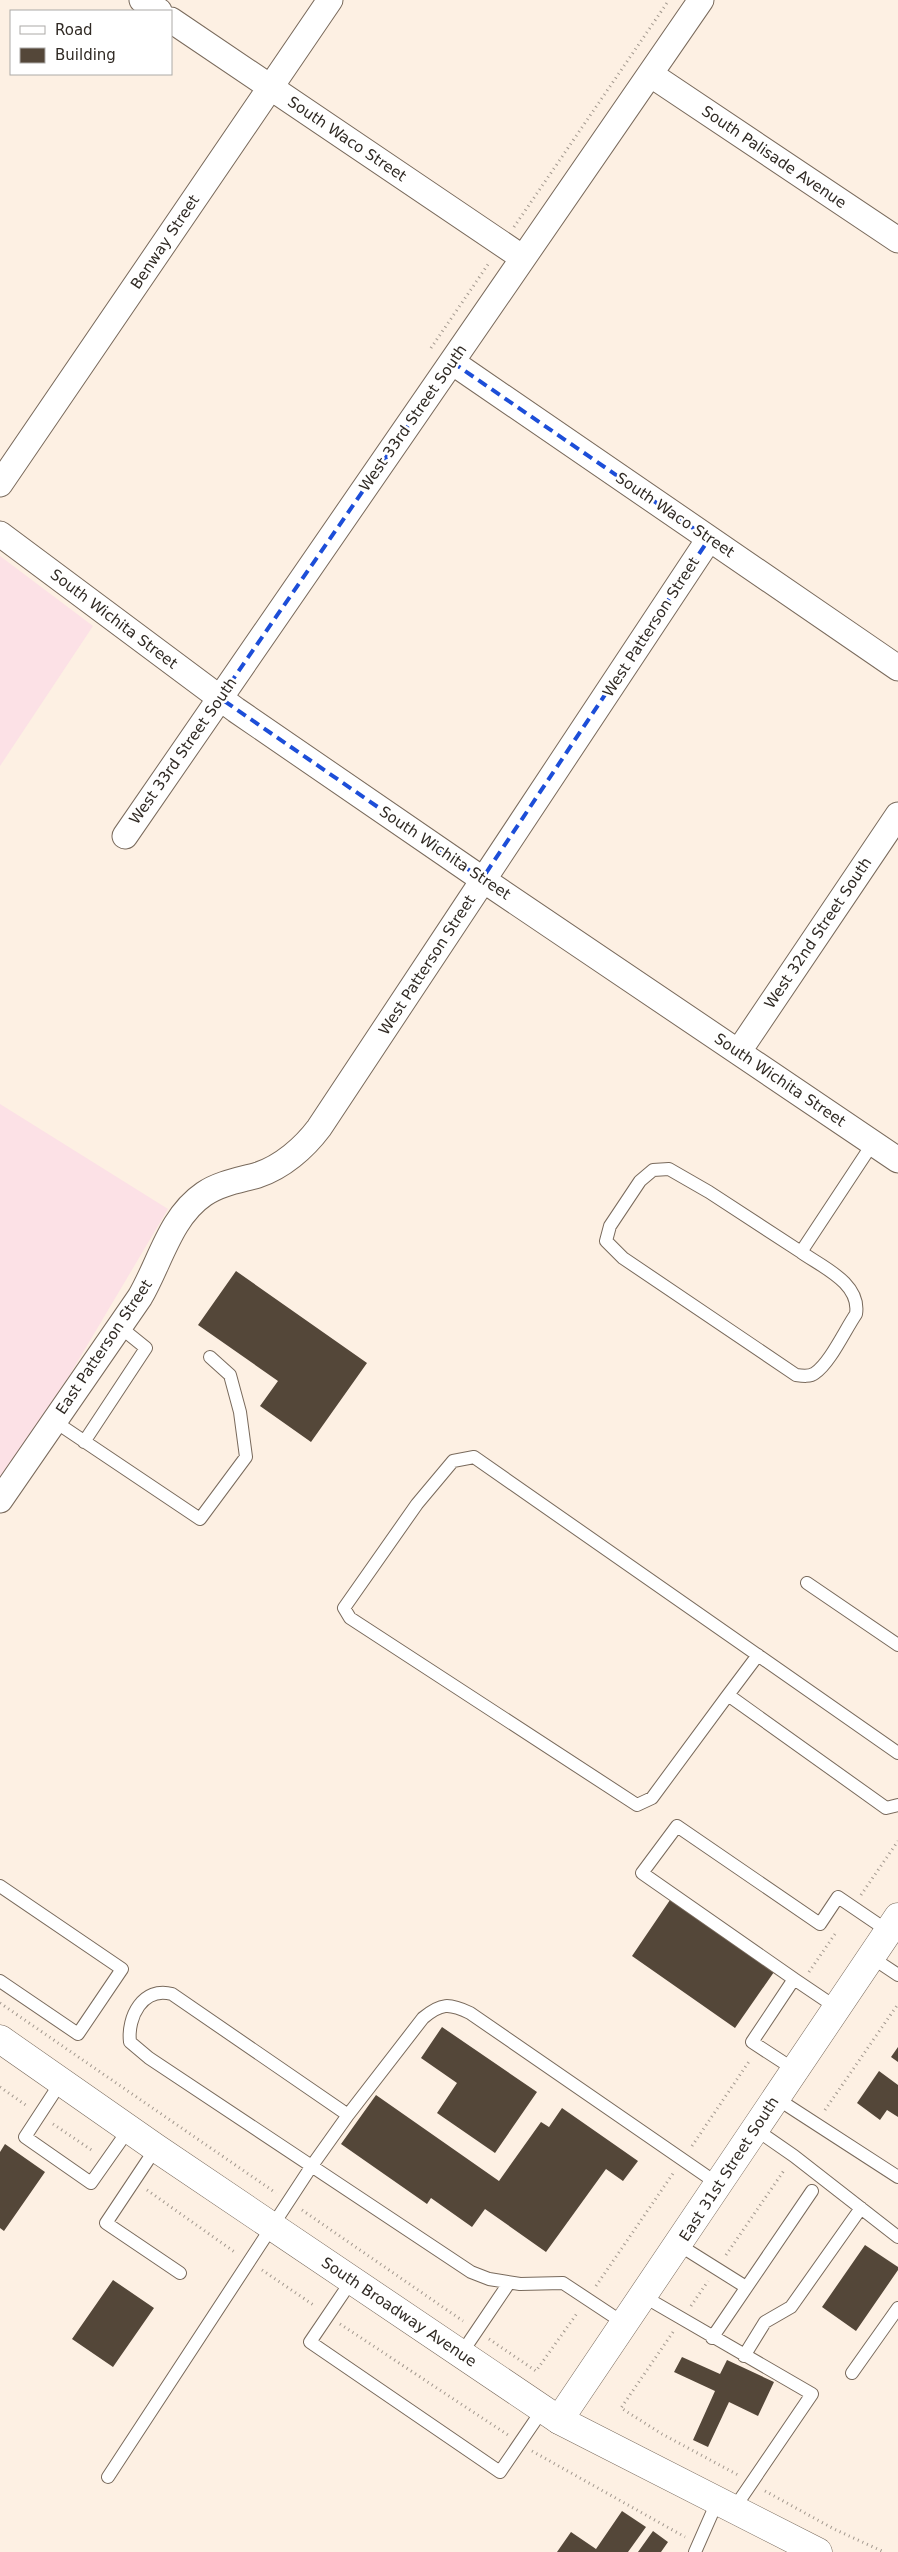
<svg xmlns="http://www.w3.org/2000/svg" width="898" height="2552" viewBox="0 0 898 2552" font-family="'DejaVu Sans',sans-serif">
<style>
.industrial{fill:#fce1e6}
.building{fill:#544739}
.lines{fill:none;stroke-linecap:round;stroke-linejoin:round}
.lane-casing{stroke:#796a5c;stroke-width:14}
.street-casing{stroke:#796a5c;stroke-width:27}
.secondary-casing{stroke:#796a5c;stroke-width:29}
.primary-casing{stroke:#796a5c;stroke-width:29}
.path{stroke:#a2988e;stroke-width:3;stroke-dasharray:1 4;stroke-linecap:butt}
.lane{stroke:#fff;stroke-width:12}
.street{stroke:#fff;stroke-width:25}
.secondary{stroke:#fff;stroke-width:28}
.primary{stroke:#fff;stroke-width:28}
.marked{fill:none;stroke:#1d4ed8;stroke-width:4;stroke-dasharray:10 6;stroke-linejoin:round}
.labels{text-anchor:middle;stroke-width:5;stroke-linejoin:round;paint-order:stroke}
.street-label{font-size:15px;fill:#302a24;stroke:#fff}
</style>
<rect width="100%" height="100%" fill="#fdf0e3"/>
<path class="industrial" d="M 0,556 L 93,626 L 0,766 Z
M 0,1104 L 168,1209 L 69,1376 L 0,1478 Z"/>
<path class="building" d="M 236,1271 L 367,1363 L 311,1442 L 260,1406 L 278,1381 L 198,1325 Z
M 670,1900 L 774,1972 L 735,2028 L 632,1956 Z
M 442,2027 L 537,2092 L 495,2153 L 437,2113 L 457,2083 L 421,2058 Z
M 898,2047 L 898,2062 L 891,2057 Z
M 879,2071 L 898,2085 L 898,2117 L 887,2110 L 880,2120 L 857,2103 Z
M 376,2095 L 499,2181 L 541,2122 L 549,2127 L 562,2108 L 638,2161 L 623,2181 L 606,2169 L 546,2252 L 485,2209 L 472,2227 L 431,2198 L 427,2204 L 341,2144 Z
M 5,2144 L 45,2172 L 4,2231 L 0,2228 L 0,2152 Z
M 865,2245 L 898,2267 L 898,2270 L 856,2331 L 822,2307 Z
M 113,2280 L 154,2308 L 113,2367 L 72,2339 Z
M 682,2357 L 720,2374 L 727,2360 L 774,2382 L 758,2416 L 729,2402 L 708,2447 L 693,2440 L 715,2391 L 674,2372 Z
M 622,2511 L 646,2527 L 628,2552 L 557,2552 L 571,2532 L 596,2549 Z
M 653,2531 L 668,2542 L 661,2552 L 638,2552 Z"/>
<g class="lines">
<defs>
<path id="lane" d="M 801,1252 L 709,1192 L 669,1169 L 653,1170 L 640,1181 L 610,1226 L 606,1241 L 623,1258 L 796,1375 C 803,1376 810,1377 815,1373 C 830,1363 845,1330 856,1314 C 861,1283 822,1267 801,1252 L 873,1143
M 54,1421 L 200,1519 L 246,1457 L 240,1412 L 230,1375 L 210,1357
M 84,1442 L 146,1348 L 120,1327
M 807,1583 L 898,1645
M 728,1695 L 758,1655
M 898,1753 L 474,1457 L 453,1461 L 417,1504 L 344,1608 L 350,1618 L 637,1805 L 652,1798 L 728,1695 L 886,1808 L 898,1805
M 0,1886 L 122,1969 L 78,2034 L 0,1981
M 871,1957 L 898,1975
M 794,1979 L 642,1873 L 677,1826 L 820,1924 L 838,1897 L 888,1931
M 795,2070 L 752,2042 L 794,1979 L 837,2008
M 61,2082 L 25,2137 L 91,2183 L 129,2129
M 776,2098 L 898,2177
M 348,2115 L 172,1994 C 143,1986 127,2017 130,2042 L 149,2058 L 471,2272 L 489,2279 L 520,2284 L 563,2283 L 625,2324
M 755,2129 L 794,2156 L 898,2237
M 156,2148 L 106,2223 L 180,2273
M 679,2245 L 746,2287
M 352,2280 L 310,2342 L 500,2472 L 543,2409
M 643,2296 L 812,2394 L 733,2510
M 712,2338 L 812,2191
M 461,2354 L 509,2283
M 744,2356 L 765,2322 L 791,2307 L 861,2208
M 852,2373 L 898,2308
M 108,2477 L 311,2167 L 348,2115 L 423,2018 C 441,2003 449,2003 470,2013 L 718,2184
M 695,2552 L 717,2502"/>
<path id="street" d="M 142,0 L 159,11
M 171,20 L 523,258
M 650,74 L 898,240
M 452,362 L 898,668
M 0,484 L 330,0
M 0,534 L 236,710 L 482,879 L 898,1160
M 125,836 L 701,0
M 739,1051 L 898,815
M 0,1500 L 140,1297 C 160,1263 170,1217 204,1194 C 220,1183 241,1180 258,1175 C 282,1167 304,1148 319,1128 L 709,539"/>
<path id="secondary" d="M 559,2420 L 898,1917"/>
<path id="primary" d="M 0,2039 L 156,2148 L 559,2420 L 818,2552"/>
</defs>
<use href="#lane" class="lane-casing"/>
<use href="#street" class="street-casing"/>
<use href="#secondary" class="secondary-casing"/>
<use href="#primary" class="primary-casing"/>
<path class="path" d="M 514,227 L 669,0
M 431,348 L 489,263
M 861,1895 L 898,1841
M 809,1972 L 835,1934
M 0,2003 L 276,2193
M 0,2087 L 27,2106
M 825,2110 L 898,2004
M 53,2124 L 93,2151
M 692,2146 L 750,2060
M 147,2190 L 236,2253
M 302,2210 L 463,2321
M 726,2255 L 785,2169
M 262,2270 L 315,2306
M 596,2286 L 674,2172
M 691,2306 L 708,2281
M 340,2324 L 508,2435
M 673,2332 L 621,2408 L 662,2434 L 738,2475
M 489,2339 L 536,2371 L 578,2312
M 532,2451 L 685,2537
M 765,2491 L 834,2529 L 884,2552"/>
<use href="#lane" class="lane"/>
<use href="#street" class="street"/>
<use href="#secondary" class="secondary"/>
<use href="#primary" class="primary"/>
</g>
<path class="marked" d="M 452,362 L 709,539 L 482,879 L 220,698 Z"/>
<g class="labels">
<g class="street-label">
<text transform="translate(347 139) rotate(34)" y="5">South Waco Street</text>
<text transform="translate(774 157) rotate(34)" y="5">South Palisade Avenue</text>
<text transform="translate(165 242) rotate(-56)" y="5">Benway Street</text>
<text transform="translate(413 418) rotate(-55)" y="5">West 33rd Street South</text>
<text transform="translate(675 515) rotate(34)" y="5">South Waco Street</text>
<text transform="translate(114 619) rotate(37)" y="5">South Wichita Street</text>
<text transform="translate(651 627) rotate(-57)" y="5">West Patterson Street</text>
<text transform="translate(183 751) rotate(-55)" y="5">West 33rd Street South</text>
<text transform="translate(445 853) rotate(34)" y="5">South Wichita Street</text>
<text transform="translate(818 933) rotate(-56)" y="5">West 32nd Street South</text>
<text transform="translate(427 965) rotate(-57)" y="5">West Patterson Street</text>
<text transform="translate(780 1080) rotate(34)" y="5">South Wichita Street</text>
<text transform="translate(104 1347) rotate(-56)" y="5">East Patterson Street</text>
<text transform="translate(729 2169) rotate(-57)" y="5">East 31st Street South</text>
<text transform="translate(399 2312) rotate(34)" y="5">South Broadway Avenue</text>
</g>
</g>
<rect x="10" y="10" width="162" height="65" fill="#ffffff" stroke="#acaaa7"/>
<rect x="20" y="26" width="25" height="8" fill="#ffffff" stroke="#acaaa7"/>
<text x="55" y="35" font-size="15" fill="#302a24">Road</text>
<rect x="20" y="48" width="25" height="15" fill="#544739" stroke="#acaaa7"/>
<text x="55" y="60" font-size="15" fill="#302a24">Building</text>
</svg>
